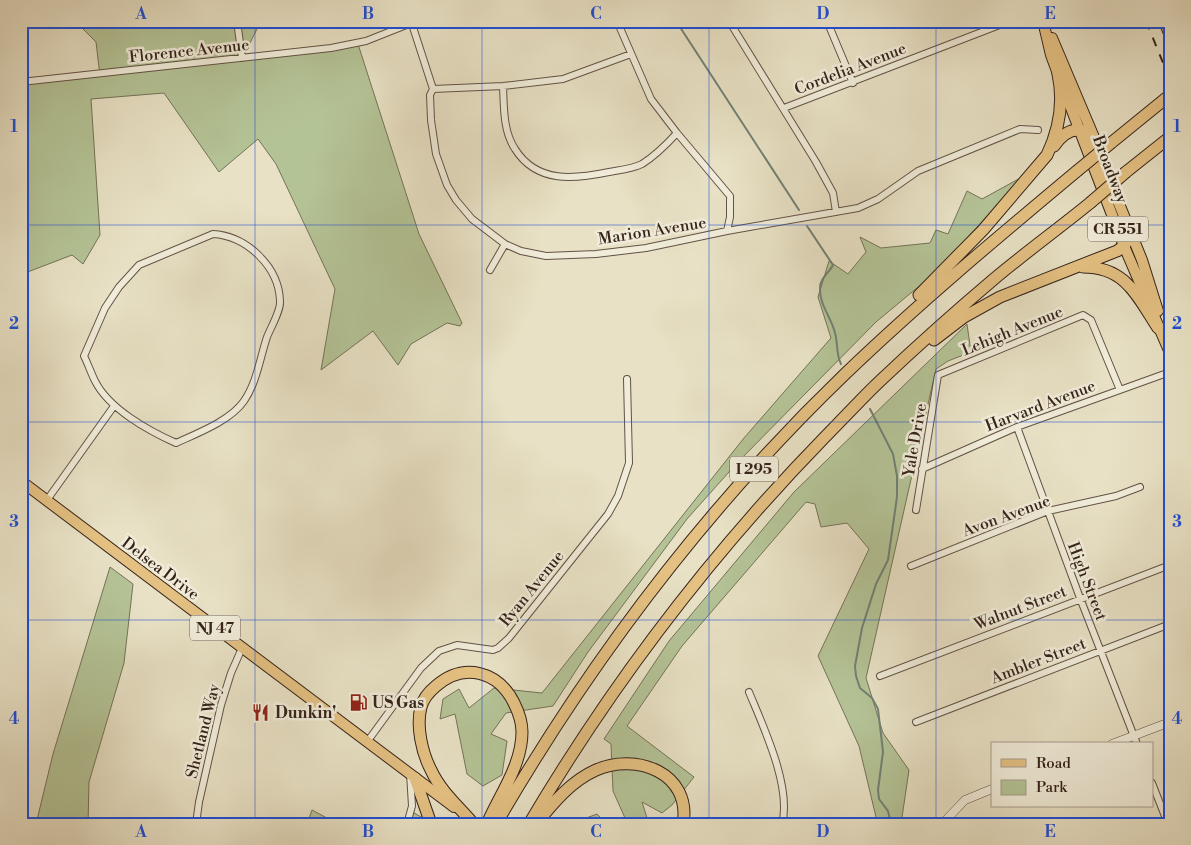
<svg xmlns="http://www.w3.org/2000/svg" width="1191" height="845" viewBox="0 0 1191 845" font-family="'Libre Bodoni',serif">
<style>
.green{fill:#b4c396;stroke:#747358}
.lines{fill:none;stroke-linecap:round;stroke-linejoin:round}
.stream{stroke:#708075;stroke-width:2}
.minor-casing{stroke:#625246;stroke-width:8}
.tertiary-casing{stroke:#625246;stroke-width:9}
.primary-casing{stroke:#35231b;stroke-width:12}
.motorway-casing{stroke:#35231b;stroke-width:13}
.minor{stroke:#f0ecd9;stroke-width:6}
.tertiary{stroke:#f0ecd9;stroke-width:8}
.primary{stroke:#e4c082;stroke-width:10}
.motorway{stroke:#e4c082;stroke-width:11}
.rail{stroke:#35231b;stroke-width:2;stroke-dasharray:9 9;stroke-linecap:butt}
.motorway-bridge-casing{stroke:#35231b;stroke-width:13;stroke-linecap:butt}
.motorway-bridge{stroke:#e4c082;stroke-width:11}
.grid{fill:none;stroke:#1d4ed8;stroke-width:1;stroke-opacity:0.55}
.labels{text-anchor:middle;stroke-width:5;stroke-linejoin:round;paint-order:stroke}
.shield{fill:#f0ecd9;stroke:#6d5f54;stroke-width:1}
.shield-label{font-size:15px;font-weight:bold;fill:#35231b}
.street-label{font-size:16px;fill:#35231b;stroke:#f0ecd9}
.poi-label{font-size:16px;font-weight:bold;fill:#35231b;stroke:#f0ecd9;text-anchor:start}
.neatline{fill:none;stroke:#1d4ed8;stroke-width:2}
.grid-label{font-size:16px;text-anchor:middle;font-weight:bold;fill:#1d4ed8}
</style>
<rect width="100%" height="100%" fill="#e8e1c5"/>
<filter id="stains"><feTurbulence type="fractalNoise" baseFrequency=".004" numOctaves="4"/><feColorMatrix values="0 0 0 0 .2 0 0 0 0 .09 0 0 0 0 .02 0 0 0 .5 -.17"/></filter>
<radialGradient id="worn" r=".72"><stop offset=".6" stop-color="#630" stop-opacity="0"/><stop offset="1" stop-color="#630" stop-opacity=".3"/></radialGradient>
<path class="green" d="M 75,21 L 261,21 L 242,59 L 358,44 L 419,234 L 462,323 L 460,326 L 447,323 L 411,344 L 398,365 L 373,331 L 321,370 L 335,289 L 276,164 L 258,139 L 219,172 L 164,93 L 91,99 L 100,235 L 83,264 L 72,255 L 25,273 L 21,263 L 21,84 L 100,76 L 96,42 Z
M 1024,176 L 935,273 L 876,322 L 737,463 L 687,519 L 588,652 L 553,706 L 506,713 L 491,734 L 507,741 L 502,775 L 483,786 L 467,774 L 455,714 L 440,719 L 443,699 L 459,689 L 469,708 L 494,688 L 542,693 L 744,438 L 831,338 L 818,297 L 829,261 L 848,274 L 866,252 L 860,237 L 881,248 L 930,243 L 936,230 L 948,234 L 967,191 L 982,199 Z
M 967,324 L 971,352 L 948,361 L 936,369 L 866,678 L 883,733 L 909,770 L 901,824 L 875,824 L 876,817 L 859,746 L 818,656 L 869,549 L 847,523 L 821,527 L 815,504 L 806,502 L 682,646 L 627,726 L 694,777 L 672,805 L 662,813 L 642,802 L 649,824 L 623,824 L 625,818 L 613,791 L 611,744 L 604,739 L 669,641 L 794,492 Z
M 110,567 L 133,584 L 124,663 L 89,782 L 88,824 L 36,824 L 53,754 Z
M 312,810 L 338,824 L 307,824 Z
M 411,811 L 426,820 L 425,824 L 408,824 Z
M 597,814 L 604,821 L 599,824 L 570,824 Z"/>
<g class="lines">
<path class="stream" d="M 676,21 L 799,210
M 807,226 L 833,265 C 829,273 820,278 820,288 C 819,304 832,319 835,333 C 838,343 836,355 841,364
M 870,409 L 893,454 L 897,476 L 897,497 L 888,560 L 876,584 L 862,628 L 855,666 L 856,676 L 860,688 L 872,698 L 878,709 L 883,752 L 878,790 L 879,799 L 888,811 L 891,824"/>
<defs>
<path id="minor" d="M 237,21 L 242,58
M 411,21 L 433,89 L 430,95 L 431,120 L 436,154 L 447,185 L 456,200 L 472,219 L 505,244 L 521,251 L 546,256 L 596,254 L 646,248 L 727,231 L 858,208 L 878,199 L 918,171 L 1020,129 L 1038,130
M 617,21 L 651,99 L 677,133 L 730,196 L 730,217 L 727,231
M 729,21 L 816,162 L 833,193 L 836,212
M 827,21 L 853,83
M 21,82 L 331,48 L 366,41 L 414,22
M 503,86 C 504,107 503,131 515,149 C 537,184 575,179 609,172 C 620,170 632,169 642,164 C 655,156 666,145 677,133
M 433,89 L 503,86 L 563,79 L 631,54
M 784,108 L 1010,21
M 213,234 C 247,236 279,267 280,301 C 281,310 271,327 267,337 C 260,358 257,382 244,401 C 230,421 198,433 176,443 C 149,431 109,409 95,381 C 91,373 88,364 84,356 L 105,308 L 119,287 L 139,265 Z
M 490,270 L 505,244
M 1017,427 L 1080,598 L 1137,744
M 922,469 L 1017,427 L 1170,372
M 47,500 L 114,406
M 916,510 L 938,375 L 1083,315 L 1091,320 L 1120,390
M 911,566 L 1048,511 L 1116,496 L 1140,487
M 880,676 L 1170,565
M 749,692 C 763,726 792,787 782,824
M 916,722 L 1170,624
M 367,742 L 421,668 L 439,651 L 457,645 L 493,650 L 498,648 L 509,638 L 608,514 L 618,496 L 629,463 L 627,379
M 1152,783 L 1168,824
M 196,824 L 199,802 L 221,705 L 231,673 L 242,648
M 407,824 L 412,806 L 410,773
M 1158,824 L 1169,820"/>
<path id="tertiary" d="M 1112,744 L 1170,722
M 942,824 L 965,800 L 992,789"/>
<path id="primary" d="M 1043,21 L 1051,55 L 1058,74 L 1124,246 L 1170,353
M 1164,21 L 1170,36
M 1052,38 L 1096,142
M 1111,184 L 1142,260 L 1158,311
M 21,481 L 454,807"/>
<path id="motorway" d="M 1111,143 L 1170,95
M 1054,146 C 1061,136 1071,127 1084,131 C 1099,145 1098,174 1113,190
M 1126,172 L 1170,137
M 1083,267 C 1126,267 1137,296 1158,328
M 919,295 L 983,230 L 1047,155 C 1059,130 1064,102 1058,74
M 934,340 L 964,317 L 1000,297 L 1117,251 C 1126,246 1129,240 1129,229
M 415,778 L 431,824
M 471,821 C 457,805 440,790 431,770 C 422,753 416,726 421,707 C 423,699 430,691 436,686 C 464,662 498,671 514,703 C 519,713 522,721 522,732 C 522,765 500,794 487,824
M 496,824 C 591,660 708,506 844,375 C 919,303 998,237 1077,171
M 529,824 C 612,684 711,554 824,438 C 843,419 861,399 880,381 C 917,346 955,312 994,279 C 1025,253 1058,229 1090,203
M 536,824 C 553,803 571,781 596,770 C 636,752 692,773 683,824"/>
</defs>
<use href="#minor" class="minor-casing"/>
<use href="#tertiary" class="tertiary-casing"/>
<use href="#primary" class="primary-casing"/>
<use href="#motorway" class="motorway-casing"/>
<use href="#minor" class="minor"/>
<use href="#tertiary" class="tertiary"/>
<use href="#primary" class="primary"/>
<use href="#motorway" class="motorway"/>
<path class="rail" d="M 1146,21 L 1170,80"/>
<defs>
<path id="motorway-bridge" d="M 1077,171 L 1111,143
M 1090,203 L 1126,172"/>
</defs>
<use href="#motorway-bridge" class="motorway-bridge-casing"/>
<use href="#motorway-bridge" class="motorway-bridge"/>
</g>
<path class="grid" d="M 255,21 L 255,824M 482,21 L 482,824M 709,21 L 709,824M 936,21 L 936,824M 21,225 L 1170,225M 21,422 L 1170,422M 21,620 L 1170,620"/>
<defs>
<symbol id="fuel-bare" viewBox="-9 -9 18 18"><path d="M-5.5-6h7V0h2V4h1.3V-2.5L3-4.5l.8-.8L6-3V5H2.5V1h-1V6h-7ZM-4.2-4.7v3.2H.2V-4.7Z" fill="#8f2418" stroke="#f0ecd9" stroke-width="2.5" paint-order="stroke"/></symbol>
<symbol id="restaurant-bare" viewBox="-9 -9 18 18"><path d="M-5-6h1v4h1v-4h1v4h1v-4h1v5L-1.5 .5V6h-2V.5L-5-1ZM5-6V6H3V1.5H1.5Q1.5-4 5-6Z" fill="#8f2418" stroke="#f0ecd9" stroke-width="2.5" paint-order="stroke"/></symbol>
</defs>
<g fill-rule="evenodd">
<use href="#fuel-bare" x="346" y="690" width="25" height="25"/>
<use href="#restaurant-bare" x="248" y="700" width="25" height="25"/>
</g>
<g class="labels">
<g class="shield">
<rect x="1088" y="216.5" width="60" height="25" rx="4"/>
<rect x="730" y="456.5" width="48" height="25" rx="4"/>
<rect x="190" y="615.5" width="50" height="25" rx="4"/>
</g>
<g class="shield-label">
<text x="1118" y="234">CR 551</text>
<text x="754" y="474">I 295</text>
<text x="215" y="633">NJ 47</text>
</g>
<g class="street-label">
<text transform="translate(189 50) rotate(-6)" y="6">Florence Avenue</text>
<text transform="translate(850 68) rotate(-21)" y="6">Cordelia Avenue</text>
<text transform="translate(1111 169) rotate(69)" y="6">Broadway</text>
<text transform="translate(652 230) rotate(-9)" y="6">Marion Avenue</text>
<text transform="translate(1012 330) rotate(-22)" y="6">Lehigh Avenue</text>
<text transform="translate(1040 405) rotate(-21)" y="6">Harvard Avenue</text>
<text transform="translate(914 440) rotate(-80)" y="6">Yale Drive</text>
<text transform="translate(1006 515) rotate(-20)" y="6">Avon Avenue</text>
<text transform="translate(161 568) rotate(37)" y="6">Delsea Drive</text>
<text transform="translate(1088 581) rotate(69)" y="6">High Street</text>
<text transform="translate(531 588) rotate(-51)" y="6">Ryan Avenue</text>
<text transform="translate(1020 607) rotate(-21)" y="6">Walnut Street</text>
<text transform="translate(1038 660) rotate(-21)" y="6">Ambler Street</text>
<text transform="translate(202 731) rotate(-76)" y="6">Shetland Way</text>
</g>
<g class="poi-label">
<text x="372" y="708">US Gas</text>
<text x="275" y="718">Dunkin'</text>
</g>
</g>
<rect width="1191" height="845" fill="none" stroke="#e8e1c5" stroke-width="55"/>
<rect x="991" y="742" width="162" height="65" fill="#f0ecd9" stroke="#a59c8d"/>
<rect x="1001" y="759" width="25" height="8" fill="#e4c082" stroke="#a59c8d"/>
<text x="1036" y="768" font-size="15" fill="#35231b">Road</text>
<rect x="1001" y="780" width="25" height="15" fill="#b4c396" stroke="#a59c8d"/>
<text x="1036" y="792" font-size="15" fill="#35231b">Park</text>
<rect x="28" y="28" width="1136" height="790" class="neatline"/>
<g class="grid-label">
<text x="141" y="19">A</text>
<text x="368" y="19">B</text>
<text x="596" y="19">C</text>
<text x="823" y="19">D</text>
<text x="1050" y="19">E</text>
<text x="14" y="132">1</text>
<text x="1177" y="132">1</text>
<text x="14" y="329">2</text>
<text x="1177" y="329">2</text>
<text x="14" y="527">3</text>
<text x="1177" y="527">3</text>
<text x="14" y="724">4</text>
<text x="1177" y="724">4</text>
<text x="141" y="837">A</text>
<text x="368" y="837">B</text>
<text x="596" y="837">C</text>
<text x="823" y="837">D</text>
<text x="1050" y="837">E</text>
</g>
<rect width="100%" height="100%" filter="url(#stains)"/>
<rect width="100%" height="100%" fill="url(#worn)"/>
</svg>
